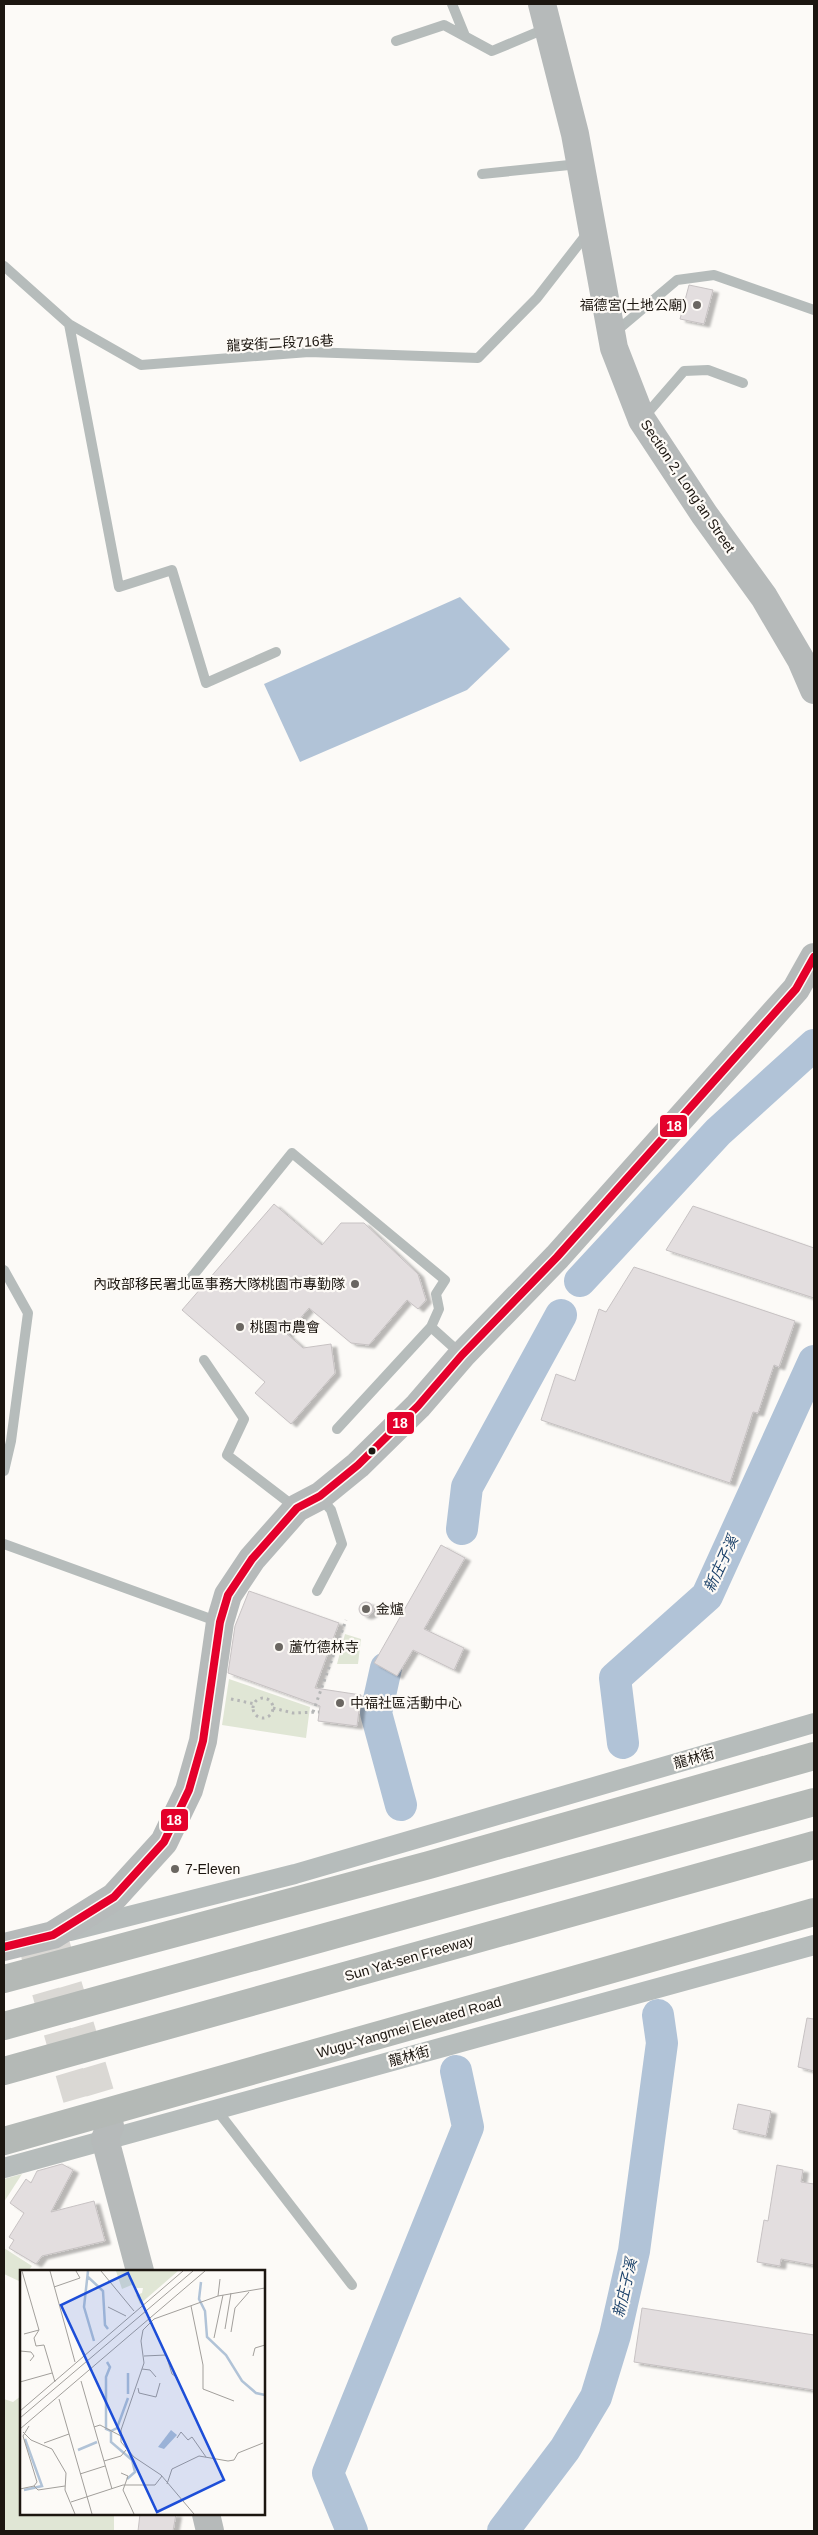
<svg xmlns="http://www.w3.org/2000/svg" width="818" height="2535" viewBox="0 0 818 2535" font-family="Helvetica,'Noto Sans TC',sans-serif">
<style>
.green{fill:#e0e6d5}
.water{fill:#b1c3d7}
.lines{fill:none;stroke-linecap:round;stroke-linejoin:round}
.river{stroke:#b1c3d7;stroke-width:32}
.building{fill:#e3dedf;stroke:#c7c2c3;filter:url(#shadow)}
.secondary-tunnel{stroke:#dad8d4;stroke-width:28;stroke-dasharray:28 14;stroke-linecap:butt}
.path{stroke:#b5b6b6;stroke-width:3;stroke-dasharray:2.5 4;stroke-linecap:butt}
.lane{stroke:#b6bcbb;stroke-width:10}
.street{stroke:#b6bcbb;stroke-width:20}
.secondary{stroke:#b6baba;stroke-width:28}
.highway{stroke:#b4b9b6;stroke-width:28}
.highway-bridge{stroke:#b4b9b6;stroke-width:28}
.bus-1-casing{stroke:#fdfaf6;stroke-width:11}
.bus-1{stroke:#e4002b;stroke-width:8}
.poi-dot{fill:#6a6661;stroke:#fdfaf6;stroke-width:2}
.bus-dot{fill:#1c1610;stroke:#fdfaf6;stroke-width:2}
.labels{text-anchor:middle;stroke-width:4.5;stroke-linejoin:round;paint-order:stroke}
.poi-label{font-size:14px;fill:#1c1610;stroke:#fdfaf6;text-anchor:start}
.street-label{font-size:14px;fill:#1c1610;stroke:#fdfaf6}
.water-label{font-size:15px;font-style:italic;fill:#1d436b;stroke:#fdfaf6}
.inset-river{fill:none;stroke:#b1c3d7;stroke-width:2.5}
.inset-road{fill:none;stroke:#a29f9b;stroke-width:1}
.view{fill:#1d4ed8;fill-opacity:0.15;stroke:#1d4ed8;stroke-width:2.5}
.inset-edge{fill:none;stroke:#1c1610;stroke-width:2.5}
.line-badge{stroke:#fdfaf6;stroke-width:2}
.badge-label{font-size:14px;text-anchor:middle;font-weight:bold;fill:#fff}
</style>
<defs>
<filter id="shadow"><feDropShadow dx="5.5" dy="3" stdDeviation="1" flood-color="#0004"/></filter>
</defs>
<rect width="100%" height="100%" fill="#fcfaf7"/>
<path class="green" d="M 345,1634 L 361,1639 L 358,1664 L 337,1664 Z
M 229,1679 L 310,1707 L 306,1738 L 222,1725 Z
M 22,2174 L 4,2202 L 4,2179 Z
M 4,2248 L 32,2266 L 28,2271 L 21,2271 L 21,2282 L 4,2274 Z
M 21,2396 L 21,2514 L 114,2514 L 114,2531 L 4,2531 L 4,2399 L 13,2402 Z"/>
<path class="water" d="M 460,597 L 510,649 L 467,690 L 300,762 L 264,684 Z"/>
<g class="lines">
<path class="river" d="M 580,1281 L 718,1132 L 814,1045
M 462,1529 L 467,1487 L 561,1315
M 386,1668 L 376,1713 L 401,1805
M 623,1743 L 615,1678 L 707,1596 L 814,1361
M 352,2531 L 328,2473 L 468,2127 L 456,2071
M 503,2531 L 565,2449 L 596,2397 L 615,2335 L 634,2251 L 662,2043 L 658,2015"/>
</g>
<path class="building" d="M 689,285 L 713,290 L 704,324 L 680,319 Z
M 274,1204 L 322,1245 L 341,1223 L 364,1223 L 418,1274 L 426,1300 L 418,1309 L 407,1300 L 369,1345 L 351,1343 L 309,1308 L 287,1334 L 303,1348 L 331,1344 L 335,1373 L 291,1424 L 255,1393 L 265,1382 L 182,1310 Z
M 693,1206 L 814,1248 L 814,1298 L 666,1250 Z
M 634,1267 L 795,1321 L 779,1367 L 774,1365 L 758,1413 L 753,1412 L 730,1483 L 541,1420 L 556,1374 L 575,1381 L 599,1309 L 606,1312 Z
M 441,1545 L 465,1558 L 424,1629 L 464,1648 L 454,1670 L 413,1650 L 397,1676 L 374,1663 Z
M 249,1591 L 339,1623 L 315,1688 L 361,1695 L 357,1726 L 318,1721 L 320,1706 L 228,1673 L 235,1626 Z
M359 1609a7 7 0 1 1 14 0a7 7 0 1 1-14 0Z
M 807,2018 L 814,2019 L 814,2071 L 798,2067 Z
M 738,2104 L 771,2111 L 766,2136 L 733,2129 Z
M 62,2164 L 73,2170 L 51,2212 L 94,2201 L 105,2241 L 42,2256 L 36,2264 L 9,2248 L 14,2240 L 9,2237 L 24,2213 L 10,2203 L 26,2179 L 31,2183 L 37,2171 Z
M 777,2165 L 803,2170 L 801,2182 L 814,2184 L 814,2265 L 781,2259 L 780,2266 L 757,2262 L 764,2220 L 768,2221 Z
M 642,2308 L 814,2335 L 814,2390 L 634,2362 Z
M 140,2514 L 176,2514 L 173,2531 L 138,2531 Z"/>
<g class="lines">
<path class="secondary-tunnel" d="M 56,1945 L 110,2126
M 34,1951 L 86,2130"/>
<path class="path" d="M253 1708a10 10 0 1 1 20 0a10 10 0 1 1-20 0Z
M 231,1699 L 255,1704
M 273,1708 L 293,1713 L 319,1712
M 313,1712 L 346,1620"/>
<path class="lane" d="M 452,4 L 465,36
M 396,41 L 444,25 L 492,51 L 547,28
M 482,174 L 579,164
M 4,266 L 69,324 L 141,365 L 309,352 L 478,358 L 537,298 L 589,231
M 69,324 L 119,587 L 172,570 L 206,683 L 276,652
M 614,333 L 677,280 L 714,275 L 814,310
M 644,417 L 684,371 L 708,370 L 743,383
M 4,1270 L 28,1313 L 11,1441 L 4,1471
M 187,1283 L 292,1153 L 445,1280 L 436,1294 L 439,1309 L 431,1327
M 204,1360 L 244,1419 L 227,1455 L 296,1508
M 337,1429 L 431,1327 L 461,1354
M 4,1544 L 219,1622
M 317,1591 L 342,1544 L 331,1510 L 320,1497
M 216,2109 L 352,2285"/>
<path class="street" d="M 70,1931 L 295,1874 L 814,1723
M 4,2168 L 814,1945"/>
<path class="secondary" d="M 542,4 L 575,134 L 614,348 L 642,420 L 704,514 L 764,597 L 801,660 L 814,690
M 4,1947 L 53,1935 L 114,1897 L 164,1842 L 189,1790 L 203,1741 L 220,1622 L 228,1595 L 252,1559 L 297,1508 L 320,1496 L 358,1465 L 418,1406 L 462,1355 L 557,1257 L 796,989 L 814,957
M 110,2126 L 105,2139 L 140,2271
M 206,2514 L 210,2531"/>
<path class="highway" d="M 4,2026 L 814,1802
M 4,2071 L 814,1845"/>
<path class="highway-bridge" d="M 4,1979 L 429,1865 L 814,1756
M 4,2141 L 814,1912"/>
<defs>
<path id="bus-1" d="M 4,1947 L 53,1935 L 114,1897 L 164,1842 L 189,1790 L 203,1741 L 220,1622 L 228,1595 L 252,1559 L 297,1508 L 320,1496 L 358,1465 L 418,1406 L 462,1355 L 557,1257 L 796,989 L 814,957"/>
</defs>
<use href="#bus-1" class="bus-1-casing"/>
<use href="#bus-1" class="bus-1"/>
</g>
<g class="poi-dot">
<circle cx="697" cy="305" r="5"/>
<circle cx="355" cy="1284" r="5"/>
<circle cx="240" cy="1327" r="5"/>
<circle cx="366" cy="1609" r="5"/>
<circle cx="279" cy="1647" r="5"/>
<circle cx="340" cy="1703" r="5"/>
<circle cx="175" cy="1869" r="5"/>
</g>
<circle class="bus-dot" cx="372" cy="1451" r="4.5"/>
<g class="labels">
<g class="poi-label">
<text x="687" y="310" text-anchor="end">福德宮(土地公廟)</text>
<text x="345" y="1289" text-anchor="end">內政部移民署北區事務大隊桃園市專勤隊</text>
<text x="250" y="1332">桃園市農會</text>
<text x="376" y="1614">金爐</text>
<text x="289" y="1652">蘆竹德林寺</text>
<text x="350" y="1708">中福社區活動中心</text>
<text x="185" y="1874">7-Eleven</text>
</g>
<g class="street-label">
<text transform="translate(280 343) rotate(-3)" y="5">龍安街二段716巷</text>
<text transform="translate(688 486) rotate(56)" y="5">Section 2, Long'an Street</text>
<text transform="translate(694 1758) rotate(-16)" y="5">龍林街</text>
<text transform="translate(409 1958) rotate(-16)" y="5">Sun Yat-sen Freeway</text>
<text transform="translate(409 2027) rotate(-16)" y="5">Wugu-Yangmei Elevated Road</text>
<text transform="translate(409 2056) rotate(-15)" y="5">龍林街</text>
</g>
<g class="water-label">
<text transform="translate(721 1564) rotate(-65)" y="5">新庄子溪</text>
<text transform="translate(625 2288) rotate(-77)" y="5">新庄子溪</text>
</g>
</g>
<g transform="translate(20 2270)">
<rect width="245" height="245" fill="#fcfaf7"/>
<path d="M 96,1 L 158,1 L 120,34 L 116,25 L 122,23 L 123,18 L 115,18 L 114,14 L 102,19 Z" fill="#e0e6d5"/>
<path d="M 151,160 L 157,165 L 144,179 L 138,177 Z" fill="#b1c3d7"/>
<path class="inset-river" d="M 68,1 L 64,37 L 74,71M 68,7 L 83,21 L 85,55 L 88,59M 181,12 L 179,29 L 185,41 L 187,67 L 206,85 L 222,111 L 236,123 L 245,125M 87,92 L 90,97 L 86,107 L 86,159 L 91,161 L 91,172 L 112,190 L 115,202 L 107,209M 108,103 L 108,124M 91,161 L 97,158 L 108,128M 58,180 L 77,172M 4,220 L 22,216 L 5,169"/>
<path class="inset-road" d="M 2,1 L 19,60 L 14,68 L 16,76 L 24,75 L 35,112M 30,1 L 55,92M 81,1 L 114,41M 34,17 L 60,8 L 56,1M 198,26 L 200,9M 171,36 L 183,95 L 183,119 L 214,131M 88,37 L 106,46M 205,59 L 211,23M 211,62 L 215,38 L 229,22M 4,64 L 19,60M 194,68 L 203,25M 0,81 L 11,82 L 14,86 L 10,91M 124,86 L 146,85 L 152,104 L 158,108M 233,86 L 235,78 L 245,75M 122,99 L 130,100 L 136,107M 61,111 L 92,219M 0,112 L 32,103M 118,118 L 119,123 L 136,127 L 140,113M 39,129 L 72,244M 0,141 L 163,1M 0,148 L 173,1M 74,157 L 80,155 L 101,166M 0,159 L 185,1M 3,162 L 11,170 L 32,179 L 46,203 L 45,220 L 55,244M 157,168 L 161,162 L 168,170 L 172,167 L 186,187M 24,173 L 49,164M 84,191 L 101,186 L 106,180M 101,203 L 108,206 L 103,220 L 114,244M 60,204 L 85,196M 147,214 L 152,199 L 179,186 L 208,191 L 214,190 L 218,183 L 243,173M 14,216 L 18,220 L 45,216M 0,219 L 14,216 L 17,212 L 3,166 L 9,156M 51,232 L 103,215 L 135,215 L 142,206M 174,244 L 141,205 L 114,187 L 101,172 L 101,160 L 124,93 L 121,71 L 123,60 L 134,49 L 198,26 L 245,18"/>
<path class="view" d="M 108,3 L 204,210 L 137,242 L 41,35 Z"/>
<rect width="245" height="245" class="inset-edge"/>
</g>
<g class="line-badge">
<rect x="659" y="1114" width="29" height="24" rx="5" fill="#e4002b"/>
<rect x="386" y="1411" width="29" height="24" rx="5" fill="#e4002b"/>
<rect x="160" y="1808" width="29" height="24" rx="5" fill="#e4002b"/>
</g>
<g class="badge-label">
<text x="674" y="1131">18</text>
<text x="400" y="1428">18</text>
<text x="174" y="1825">18</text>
</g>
<rect width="818" height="2535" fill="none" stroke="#1c1610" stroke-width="10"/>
</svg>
